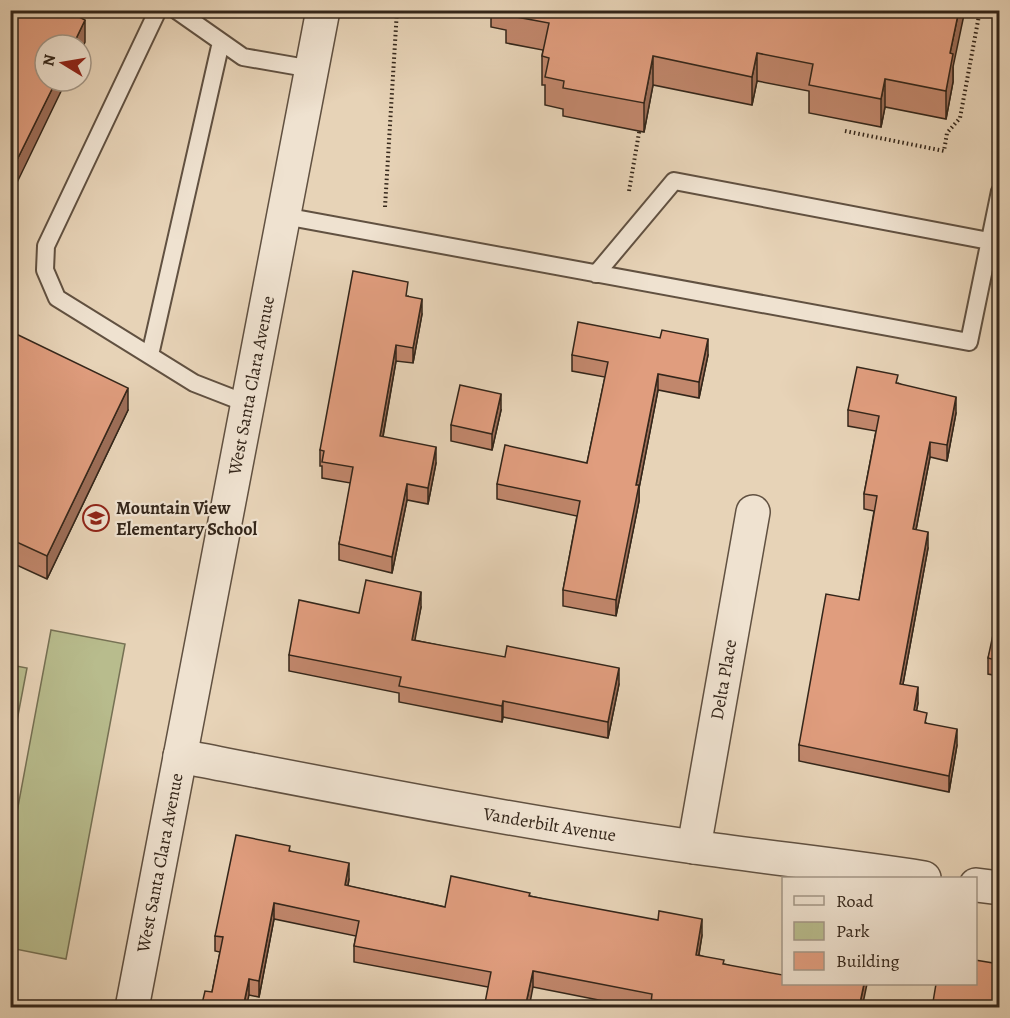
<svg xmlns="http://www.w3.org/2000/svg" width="1010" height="1018" viewBox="0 0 1010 1018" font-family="Alegreya,serif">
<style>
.green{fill:#b8bc8d;stroke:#767154;stroke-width:1.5}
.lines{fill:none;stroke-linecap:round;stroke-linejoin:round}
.service-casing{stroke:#615141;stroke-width:20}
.minor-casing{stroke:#615141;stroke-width:36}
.path{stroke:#34261a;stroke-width:4;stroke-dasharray:1.5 3;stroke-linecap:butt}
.service{stroke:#efe2d0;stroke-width:16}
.minor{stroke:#efe2d0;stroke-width:33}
.wall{fill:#c1876c;stroke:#34261a;stroke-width:1.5}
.shaded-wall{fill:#9d6e58;stroke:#34261a;stroke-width:1.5}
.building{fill:#e09d7e;stroke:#34261a;stroke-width:1.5}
.labels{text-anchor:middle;stroke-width:4.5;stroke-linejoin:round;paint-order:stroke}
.street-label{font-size:18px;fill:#34261a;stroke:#efe2d0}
.poi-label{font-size:18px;font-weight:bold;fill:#34261a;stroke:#efe2d0;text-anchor:start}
</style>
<rect width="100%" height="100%" fill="#e7d3b7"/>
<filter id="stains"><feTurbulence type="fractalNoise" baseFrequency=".00333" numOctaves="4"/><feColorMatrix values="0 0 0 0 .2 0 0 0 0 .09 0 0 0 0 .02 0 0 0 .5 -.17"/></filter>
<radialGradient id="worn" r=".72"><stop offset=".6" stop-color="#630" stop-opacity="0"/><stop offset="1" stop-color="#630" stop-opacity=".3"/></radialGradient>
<path class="green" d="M 51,630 L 125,644 L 66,959 L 10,948 L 11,844 Z
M 11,665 L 27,668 L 11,752 L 10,665 Z"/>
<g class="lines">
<defs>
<path id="service" d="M 158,10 L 46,246 L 45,270 L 57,298 L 194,383 L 248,404
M 176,10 L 243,57 L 312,69
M 284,216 L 969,342 L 1000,191
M 596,274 L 674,181 L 989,241
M 150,355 L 221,42"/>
<g id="minor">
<path id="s1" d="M 180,756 C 351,789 522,823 694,847 C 771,858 847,866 924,878"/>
<path id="s2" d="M 694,847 L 753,512"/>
<path d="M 976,885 L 1000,888"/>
<path id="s3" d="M 132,1008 L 323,10"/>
</g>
</defs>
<use href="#service" class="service-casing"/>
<use href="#minor" class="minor-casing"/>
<path class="path" d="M 845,131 L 944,151 L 947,133 L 960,118 L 980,10
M 629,191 L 640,127
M 385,207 L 397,10"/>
<use href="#service" class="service"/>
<use href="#minor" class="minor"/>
</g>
<path class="wall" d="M 491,10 L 797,10 L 953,67 L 953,82 L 946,119 L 885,107 L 881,127 L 809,113 L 809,91 L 757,81 L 752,105 L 653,85 L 644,132 L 563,116 L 563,109 L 545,105 L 545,85 L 542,85 L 542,56 L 543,50 L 506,43 L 506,30 L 491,27 Z
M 408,296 L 422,314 L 413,363 L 396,361 L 383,437 L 436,463 L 428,504 L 407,500 L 392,573 L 339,560 L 339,544 L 351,483 L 322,478 L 322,466 L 320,466 L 320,450 Z
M 10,331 L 128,410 L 47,579 L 10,562 Z
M 572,355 L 708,355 L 699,398 L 658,390 L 639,488 L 639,501 L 616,616 L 563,606 L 563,590 L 577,516 L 497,499 L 497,484 L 587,463 L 605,377 L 572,371 Z
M 898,383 L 956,413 L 947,461 L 930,457 L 916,530 L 928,548 L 903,684 L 918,703 L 916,711 L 927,724 L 957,745 L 949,792 L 799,761 L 799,745 L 859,600 L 874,511 L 864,509 L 864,494 L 876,431 L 848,426 L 848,410 Z
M 501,410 L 492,450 L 451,441 L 451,425 Z
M 421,607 L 414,640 L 619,684 L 608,738 L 503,717 L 502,722 L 399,702 L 399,693 L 289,671 L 289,655 L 359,613 Z
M 999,622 L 999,676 L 988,674 L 988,658 Z
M 999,731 L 999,778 L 994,777 L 994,761 Z
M 290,851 L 349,879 L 348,886 L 445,907 L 530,896 L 702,935 L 699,955 L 724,964 L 863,1003 L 884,1008 L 639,1008 L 533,987 L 488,987 L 354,962 L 354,946 L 356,936 L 274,919 L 259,997 L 249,995 L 212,992 L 220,952 L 215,951 L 215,936 Z"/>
<path class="shaded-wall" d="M 959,10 L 965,10 L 953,67 L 953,82 L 946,119 L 946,91 L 950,53 Z
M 85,20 L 85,42 L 81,51 L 81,45 L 73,45 Z
M 757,53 L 757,81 L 752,105 L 752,77 Z
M 653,56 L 653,85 L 644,132 L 644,103 Z
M 885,79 L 885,107 L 881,127 L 881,99 Z
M 56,81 L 66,81 L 10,197 L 10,174 Z
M 422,299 L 422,314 L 413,363 L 413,348 Z
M 708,339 L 708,355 L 699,398 L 699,382 Z
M 396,345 L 396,361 L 380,452 L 380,436 Z
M 658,374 L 658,390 L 639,488 L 639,501 L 616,616 L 616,600 L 636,485 Z
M 128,388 L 128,410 L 47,579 L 47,556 Z
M 501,394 L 501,410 L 492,450 L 492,434 Z
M 956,397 L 956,413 L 947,461 L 947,445 Z
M 930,442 L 930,457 L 913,545 L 913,529 Z
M 436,447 L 436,463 L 428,504 L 428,488 Z
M 407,484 L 407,500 L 392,573 L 392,557 Z
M 928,532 L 928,548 L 900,700 L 900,684 Z
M 421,592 L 421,607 L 412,656 L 412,640 Z
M 619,668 L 619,684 L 608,738 L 608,722 Z
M 918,687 L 918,703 L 914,726 L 914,710 Z
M 503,701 L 503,717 L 502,722 L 502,706 Z
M 957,729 L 957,745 L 949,792 L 949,776 Z
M 349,863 L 349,879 L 345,901 L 345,885 Z
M 274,903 L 274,919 L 259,997 L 259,981 Z
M 702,919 L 702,935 L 696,971 L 696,955 Z
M 533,971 L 533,987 L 529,1008 L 525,1008 Z
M 249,979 L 249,995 L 246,1008 L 243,1008 Z
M 864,984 L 867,984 L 862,1008 L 860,1003 Z"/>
<path class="building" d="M 10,10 L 66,10 L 85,20 L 73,45 L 45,45 L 45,81 L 56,81 L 10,174 Z
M 507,10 L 797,10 L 823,16 L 824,10 L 959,10 L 950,53 L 953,54 L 946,91 L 885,79 L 881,99 L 809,85 L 813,64 L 757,53 L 752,77 L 653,56 L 644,103 L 563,88 L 564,81 L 545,77 L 549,58 L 542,56 L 549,23 L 506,15 Z
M 353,271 L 408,282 L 406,296 L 422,299 L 413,348 L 396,345 L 380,436 L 436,447 L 428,488 L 407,484 L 392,557 L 339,544 L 353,467 L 322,462 L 324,451 L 320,450 Z
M 578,322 L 660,338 L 662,330 L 708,339 L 699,382 L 658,374 L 636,485 L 639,485 L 616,600 L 563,590 L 580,501 L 497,484 L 505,445 L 587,463 L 608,362 L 572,355 Z
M 10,331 L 128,388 L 47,556 L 10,539 Z
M 857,367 L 898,375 L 896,383 L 956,397 L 947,445 L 930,442 L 913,529 L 928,532 L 900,684 L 918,687 L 914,710 L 927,713 L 925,723 L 957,729 L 949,776 L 799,745 L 826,594 L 859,600 L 877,496 L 864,494 L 879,416 L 848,410 Z
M 460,385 L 501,394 L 492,434 L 451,425 Z
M 366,580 L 421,592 L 412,640 L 505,657 L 507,646 L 619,668 L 608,722 L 503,701 L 502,706 L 399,686 L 401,677 L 289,655 L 299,600 L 359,613 Z
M 996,621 L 999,622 L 999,661 L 988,658 Z
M 999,731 L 999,762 L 994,761 Z
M 236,835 L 290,846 L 289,851 L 349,863 L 345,885 L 445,907 L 451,876 L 530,893 L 529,896 L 658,920 L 659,911 L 702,919 L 696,955 L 724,960 L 723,964 L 783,975 L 783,984 L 864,984 L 860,1003 L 884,1008 L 674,1008 L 651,1003 L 652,994 L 533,971 L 525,1008 L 484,1008 L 491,972 L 354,946 L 359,921 L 274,903 L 259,981 L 249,979 L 243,1008 L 201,1008 L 205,991 L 212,992 L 223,937 L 215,936 Z
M 975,960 L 999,964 L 999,1008 L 932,1008 L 936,984 L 975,984 Z"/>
<defs>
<symbol id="school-ring" viewBox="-11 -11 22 22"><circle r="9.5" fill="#efe2d0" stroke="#8f2418" stroke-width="1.5"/><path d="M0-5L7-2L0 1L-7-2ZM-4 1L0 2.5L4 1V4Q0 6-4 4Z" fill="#8f2418"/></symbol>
</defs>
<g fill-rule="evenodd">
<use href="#school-ring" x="81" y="503" width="30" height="30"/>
</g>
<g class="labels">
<g class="street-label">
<text dy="6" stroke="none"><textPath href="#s3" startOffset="634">West Santa Clara Avenue</textPath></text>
<text dy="6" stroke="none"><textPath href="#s2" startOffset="170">Delta Place</textPath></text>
<text dy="6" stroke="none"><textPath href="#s1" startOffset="376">Vanderbilt Avenue</textPath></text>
<text dy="6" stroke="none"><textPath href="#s3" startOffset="148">West Santa Clara Avenue</textPath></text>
</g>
<g class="poi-label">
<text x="116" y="514">Mountain View<tspan x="116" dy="21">Elementary School</tspan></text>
</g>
</g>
<rect width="1010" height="1018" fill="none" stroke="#e7d3b7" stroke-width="36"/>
<rect x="12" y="12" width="986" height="994" fill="none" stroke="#34261a" stroke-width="3"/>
<rect x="18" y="18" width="974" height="982" fill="none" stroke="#34261a" stroke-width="1.5"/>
<rect x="782" y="877" width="195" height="108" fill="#efe2d0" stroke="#a49787" stroke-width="1.5"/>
<rect x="794" y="896" width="30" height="9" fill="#efe2d0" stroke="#a49787" stroke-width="1.5"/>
<text x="836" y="907" font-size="18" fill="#34261a">Road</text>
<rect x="794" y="922" width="30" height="18" fill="#b8bc8d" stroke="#a49787" stroke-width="1.5"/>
<text x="836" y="937" font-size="18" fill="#34261a">Park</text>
<rect x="794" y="952" width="30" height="18" fill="#e09d7e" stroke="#a49787" stroke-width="1.5"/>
<text x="836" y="967" font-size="18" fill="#34261a">Building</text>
<g transform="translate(63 63) rotate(281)"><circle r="28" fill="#efe2d0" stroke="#a49787" stroke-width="1.5"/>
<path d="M0-4.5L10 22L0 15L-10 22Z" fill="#8f2418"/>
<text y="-9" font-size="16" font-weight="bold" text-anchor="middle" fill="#34261a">N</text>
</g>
<rect width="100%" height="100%" filter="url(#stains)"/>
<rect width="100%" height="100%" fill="url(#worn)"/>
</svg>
